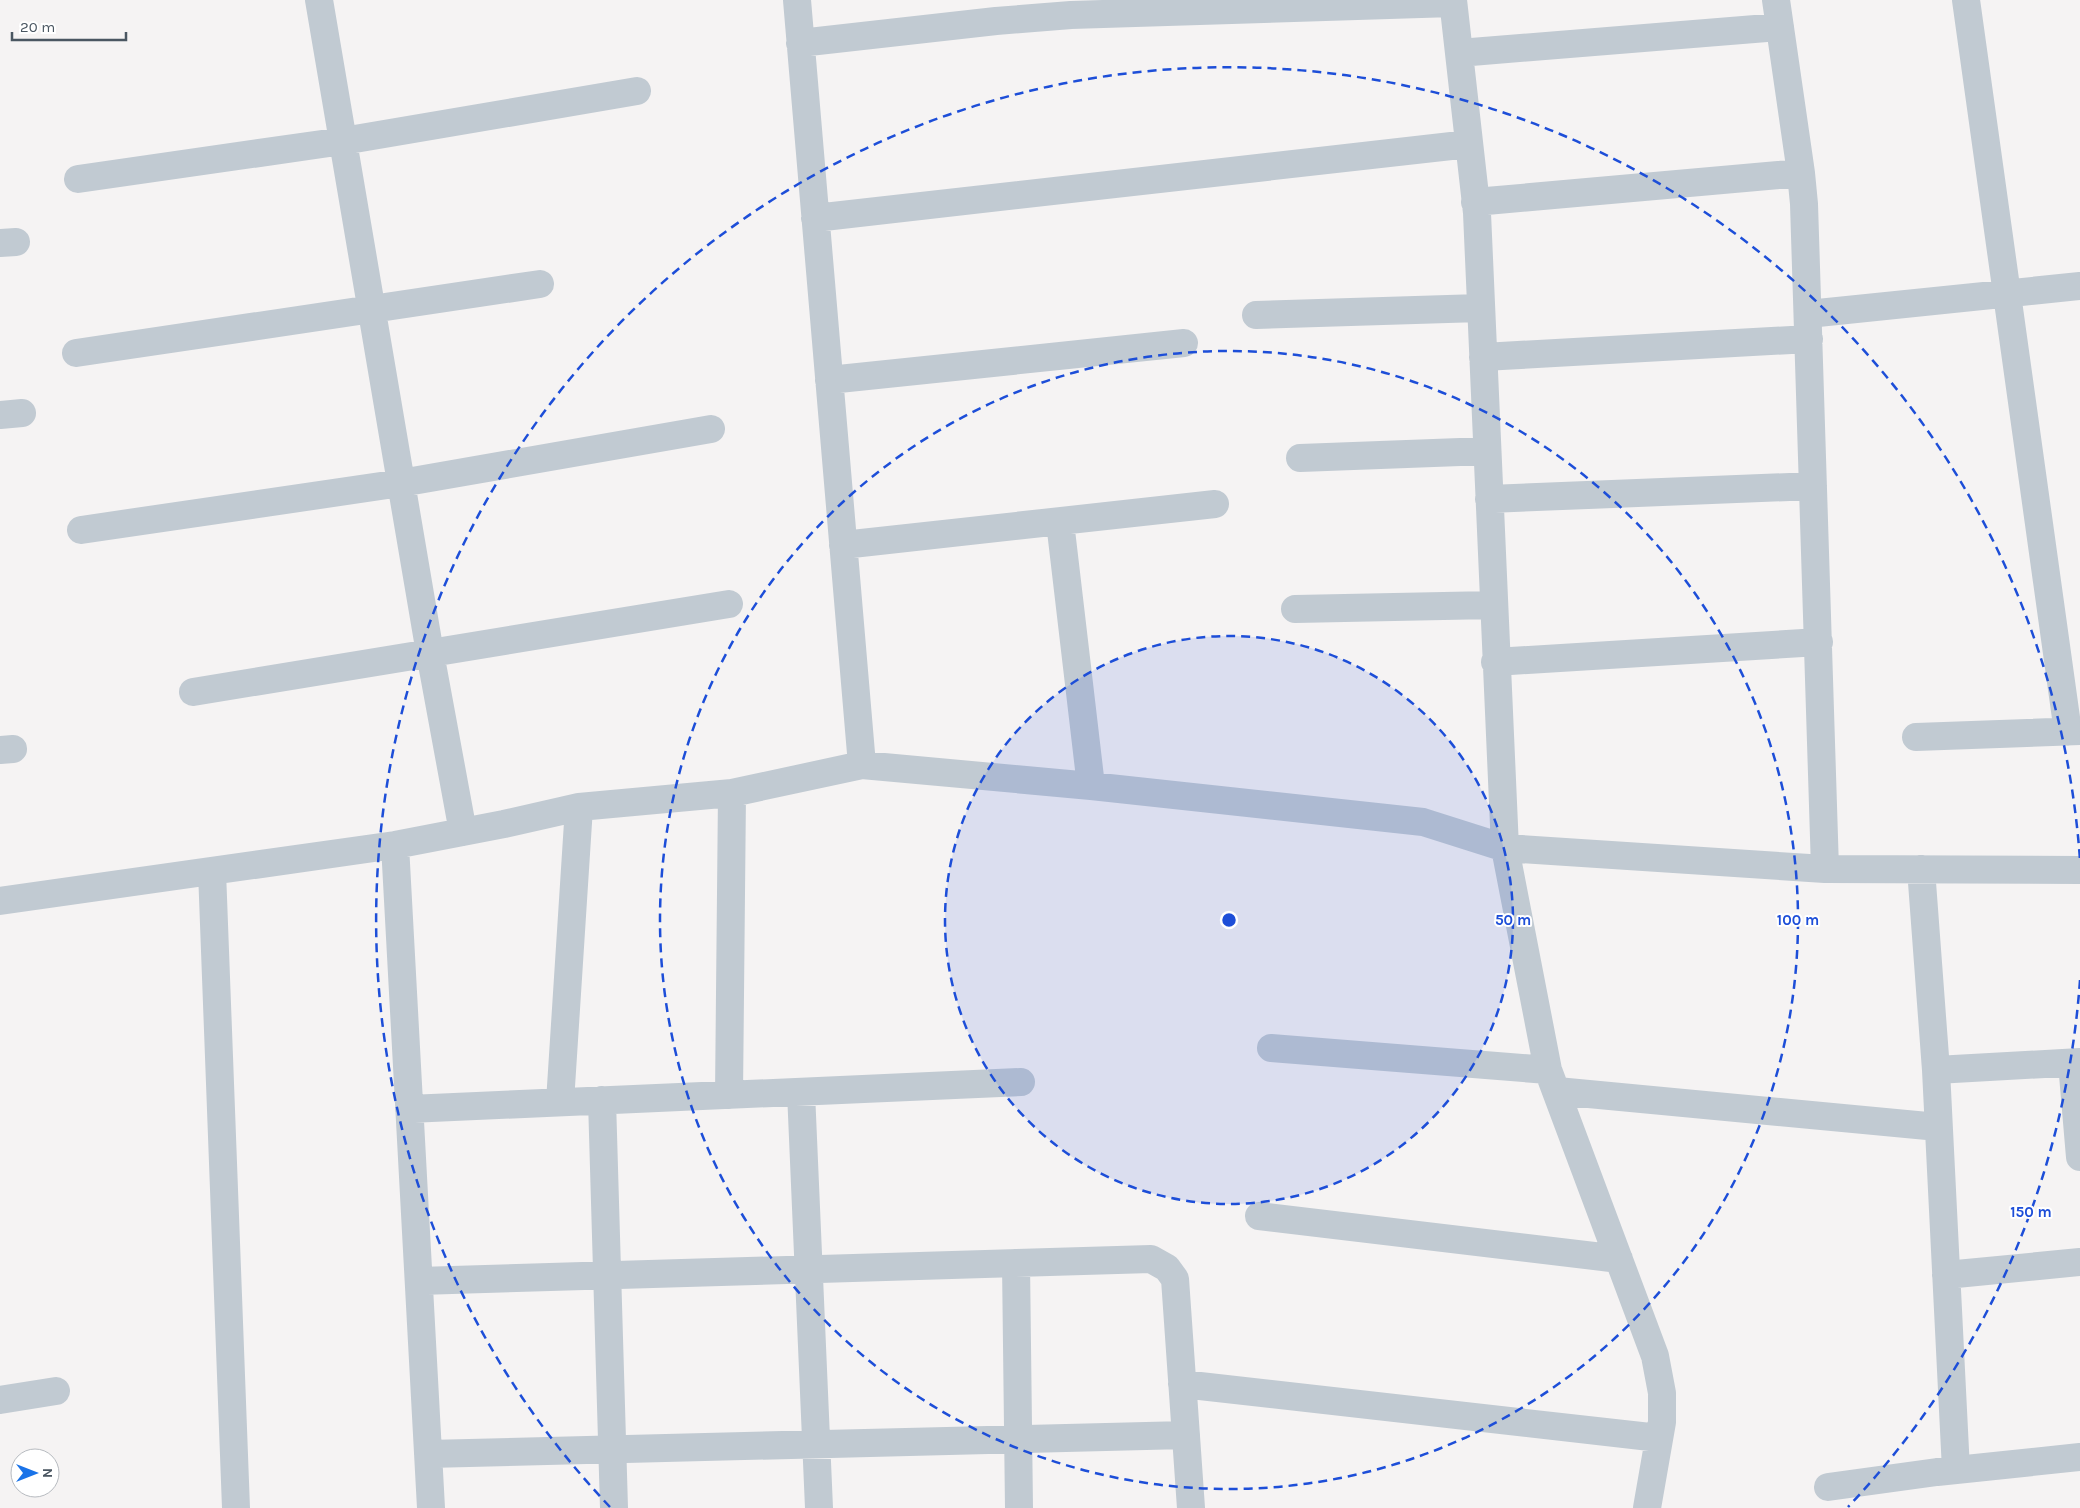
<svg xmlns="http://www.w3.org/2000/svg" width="2080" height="1508" viewBox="0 0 2080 1508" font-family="Karla,sans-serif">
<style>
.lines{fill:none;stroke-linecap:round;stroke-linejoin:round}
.minor{stroke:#c1cad2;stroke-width:28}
.ring{fill:none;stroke:#1d4ed8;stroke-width:2.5;stroke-dasharray:9 6}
.centre{fill:#1d4ed8;stroke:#fff;stroke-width:2.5}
.ring-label{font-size:15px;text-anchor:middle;font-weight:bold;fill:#1d4ed8;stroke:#fff;stroke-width:4;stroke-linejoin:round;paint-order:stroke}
</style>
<rect width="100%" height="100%" fill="#f5f3f3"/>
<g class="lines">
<path class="minor" d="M 319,0 L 430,653 L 463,832
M 797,0 L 862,765
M 1453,0 L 1477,213 L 1505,848 L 1548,1070 L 1655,1356 L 1662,1393 L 1662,1422 L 1647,1508
M 1776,0 L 1801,173 L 1804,204 L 1825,869
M 1966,0 L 2068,732
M 800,43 L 996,21 L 1071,15 L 1453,3
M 1459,53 L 1780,27
M 78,179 L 343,141 L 637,91
M 1475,202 L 1801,173
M 815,218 L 1469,144
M 0,243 L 16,242
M 1808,314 L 2080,286
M 1256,315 L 1480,308
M 76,353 L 540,284
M 1483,357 L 1809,339
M 829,380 L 1184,343
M 0,415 L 22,413
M 1300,458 L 1487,451
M 1489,499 L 1813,486
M 1060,522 L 1091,786
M 81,530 L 401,483 L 711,429
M 843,545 L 1215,504
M 1295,609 L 1493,605
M 1495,662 L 1819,642
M 193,692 L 729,604
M 1916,737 L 2080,731
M 0,750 L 13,749
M 395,845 L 431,1508
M 1921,869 L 1936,1070 L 1956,1470
M 212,871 L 236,1508
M 0,901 L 395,845 L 504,824 L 579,807 L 732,793 L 862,765 L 1091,786 L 1423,822 L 1505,848 L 1825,869 L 2080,870
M 1271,1048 L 1548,1070
M 2072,1063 L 2080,1157
M 1936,1070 L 2080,1062
M 1557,1091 L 1938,1127
M 801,1092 L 819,1508
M 729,1095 L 732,793
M 602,1100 L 614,1508
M 560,1102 L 579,807
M 409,1109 L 1021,1082
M 1259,1216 L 1619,1259
M 1016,1263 L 1019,1508
M 1946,1275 L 2080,1262
M 419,1281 L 1151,1259 L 1167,1268 L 1175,1279 L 1191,1508
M 1182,1384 L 1659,1438
M 0,1400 L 56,1391
M 428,1454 L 1186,1435
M 1828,1487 L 1937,1472 L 2080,1457"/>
</g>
<circle cx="1229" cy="920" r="284" fill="#1d4ed8" fill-opacity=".12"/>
<g class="ring">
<circle cx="1229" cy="920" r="284"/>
<circle cx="1229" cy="920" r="569"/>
<path d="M2080 980A853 853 0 0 1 1848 1507M610 1507A853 853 0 1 1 2080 860"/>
</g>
<circle cx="1229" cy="920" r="8" class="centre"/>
<g class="ring-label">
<text x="1513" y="925">50 m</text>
<text x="1798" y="925">100 m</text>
<text x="2031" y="1217">150 m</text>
</g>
<g transform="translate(35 1473) rotate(90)"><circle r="24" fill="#ffffff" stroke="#b7bbc0"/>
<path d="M0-4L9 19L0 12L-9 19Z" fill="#1a73e8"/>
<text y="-8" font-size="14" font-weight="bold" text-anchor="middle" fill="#4a5661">N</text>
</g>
<path d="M12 32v8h114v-8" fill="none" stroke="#4a5661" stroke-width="2.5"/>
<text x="20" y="32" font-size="15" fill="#4a5661" stroke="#ffffff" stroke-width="4" paint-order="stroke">20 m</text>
</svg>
